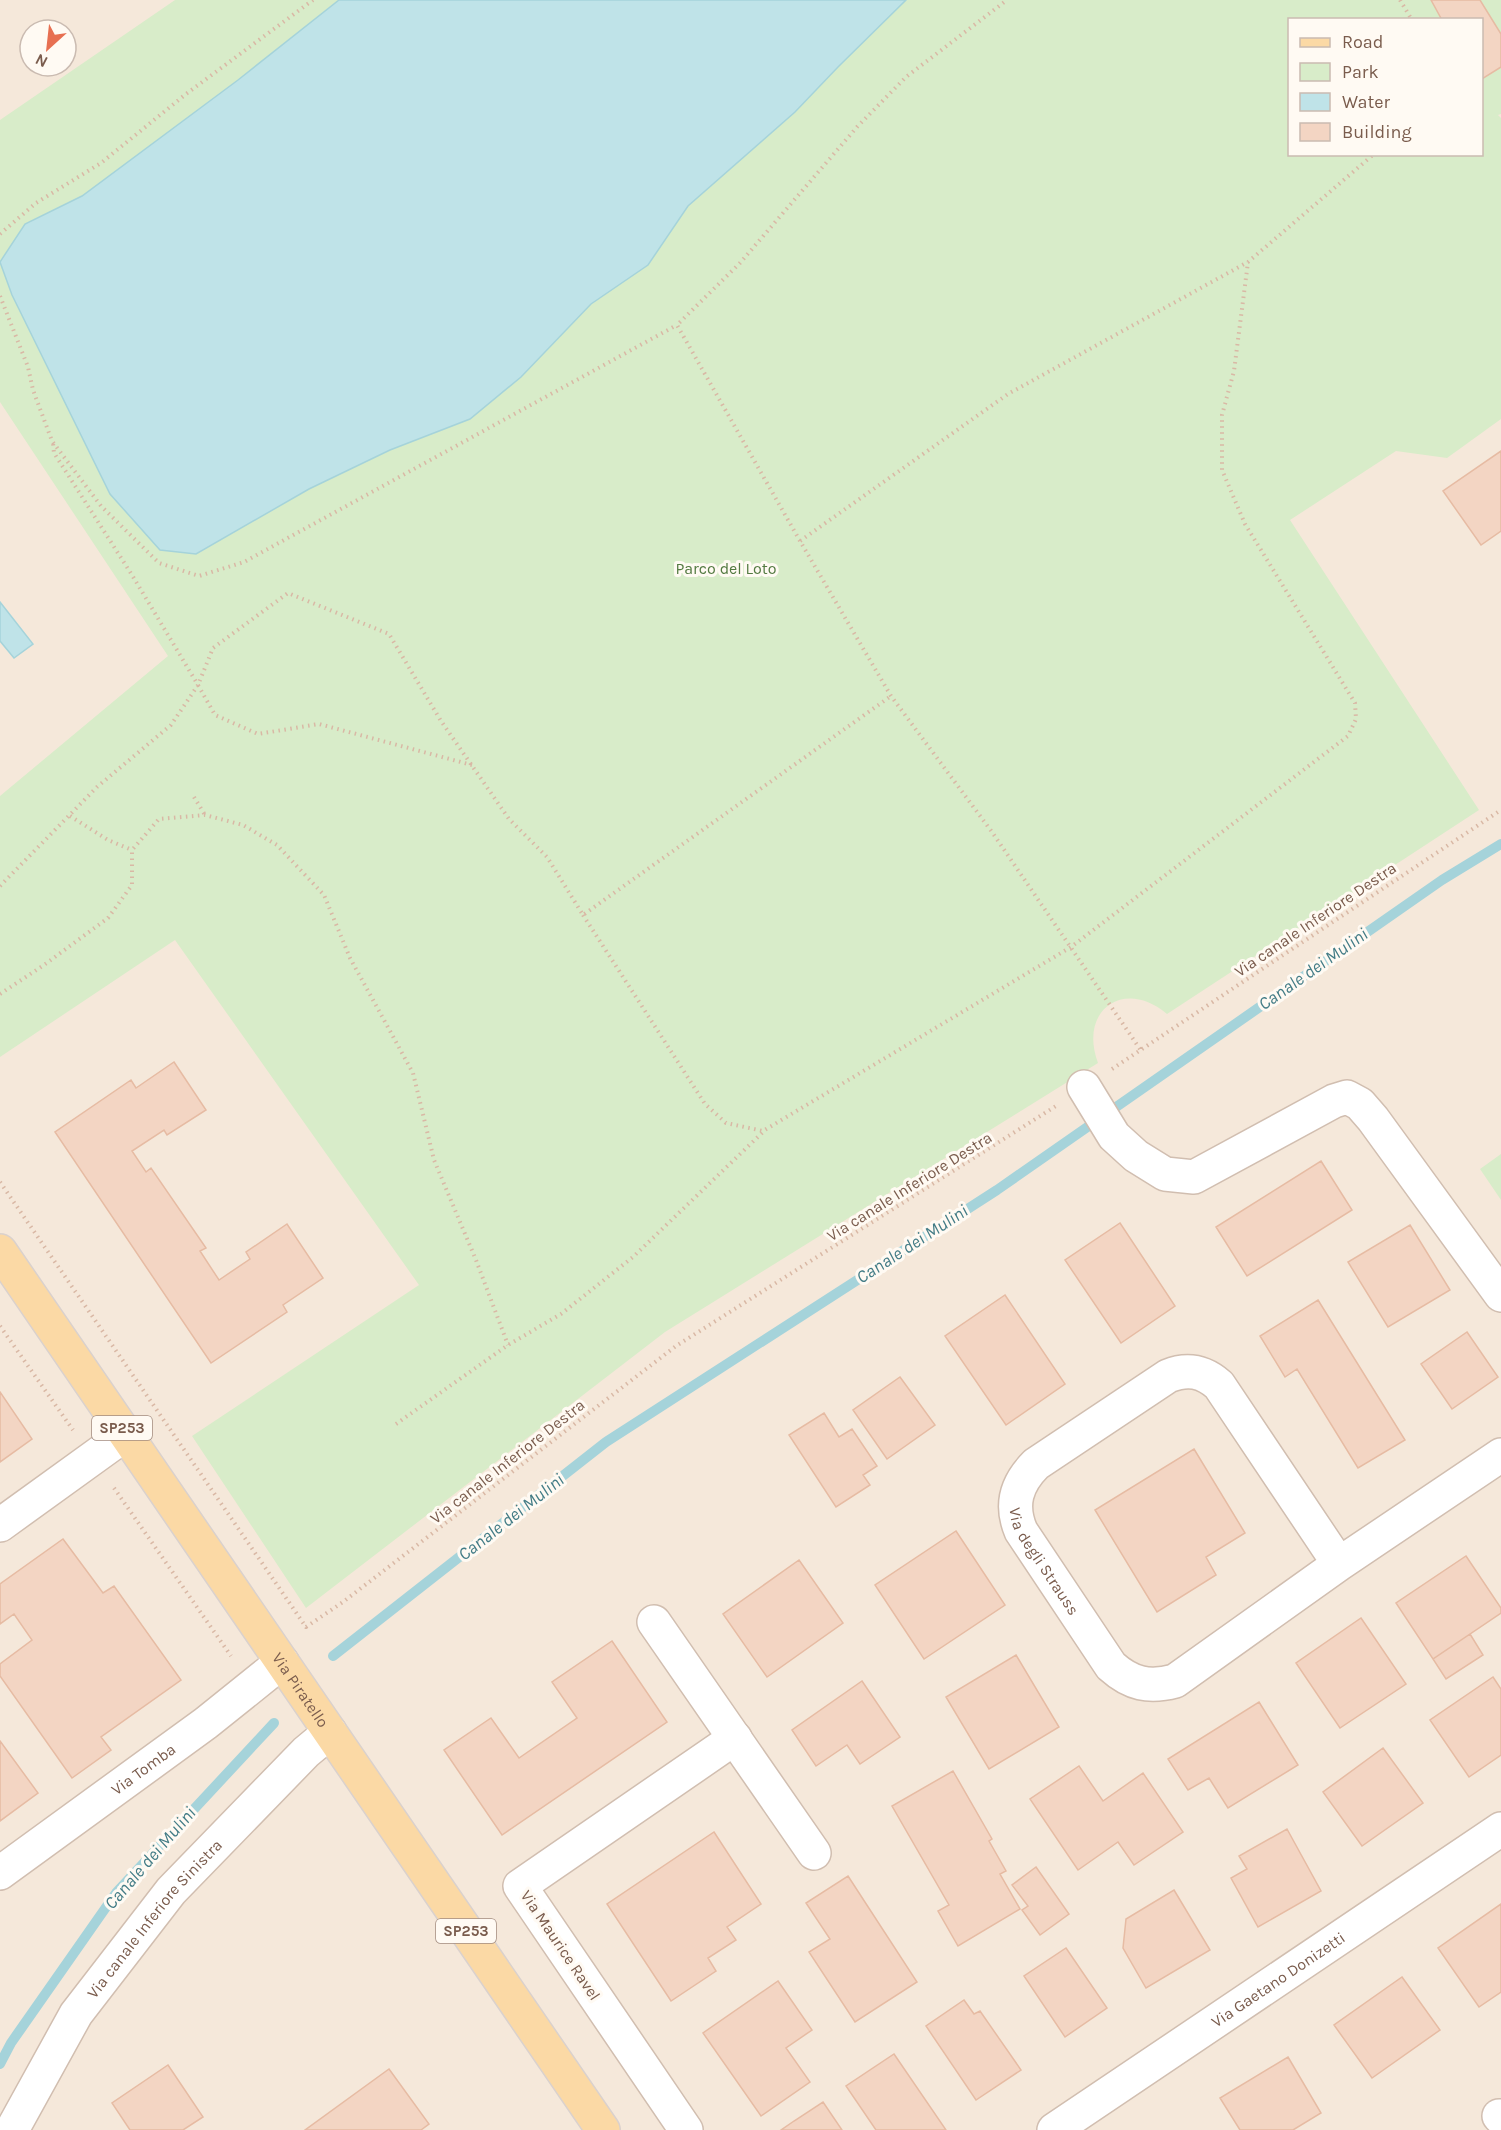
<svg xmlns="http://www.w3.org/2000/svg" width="1501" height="2130" viewBox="0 0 1501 2130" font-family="Karla,sans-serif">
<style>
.residential{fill:#f5e8da;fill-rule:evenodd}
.green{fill:#d8ecc9;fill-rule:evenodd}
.water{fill:#bfe3e8;stroke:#a5d3da;stroke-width:1.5}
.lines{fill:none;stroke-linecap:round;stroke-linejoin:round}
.stream{stroke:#a5d3da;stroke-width:10}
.building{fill:#f3d5c3;stroke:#e6bba3;stroke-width:1.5}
.minor-casing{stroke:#d1beb0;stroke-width:36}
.major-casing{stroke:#dad1cd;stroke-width:36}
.path{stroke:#d9b8a5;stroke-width:4;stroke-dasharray:1.5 4.5;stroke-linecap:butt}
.minor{stroke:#fff;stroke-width:33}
.major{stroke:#fbd9a5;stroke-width:33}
.labels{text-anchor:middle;stroke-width:6;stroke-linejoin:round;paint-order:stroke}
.shield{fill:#fffaf3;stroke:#a28b7f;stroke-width:1.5}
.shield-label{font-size:15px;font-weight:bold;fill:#7a5c4d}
.park-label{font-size:16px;fill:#537a41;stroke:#fffaf3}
.street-label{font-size:16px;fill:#7a5c4d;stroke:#fffaf3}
.water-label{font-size:18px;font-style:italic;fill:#437c86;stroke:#fffaf3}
</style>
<rect width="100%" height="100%" fill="#fdf6ec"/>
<path class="residential" d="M 0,0 L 1501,0 L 1501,2130 L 0,2130 ZM 1290,20 L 1482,20 L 1482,154 L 1290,154 ZM 30,30 L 66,30 L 66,66 L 30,66 Z"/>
<path class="green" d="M 175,0 L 1501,0 L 1501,114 L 1498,115 L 1501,118 L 1501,419 L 1447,458 L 1396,451 L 1290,520 L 1479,810 L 1167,1014 C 1125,978 1078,1009 1098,1063 L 665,1332 L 306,1608 L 192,1436 L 419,1285 L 175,940 L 0,1057 L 0,796 L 168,656 L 0,402 L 0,120 ZM 1290,20 L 1482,20 L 1482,154 L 1290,154 Z
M 1501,1154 L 1501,1200 L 1480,1169 Z"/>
<path class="water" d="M 339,0 L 906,0 L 838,67 L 795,112 L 688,206 L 648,265 L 591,304 L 521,377 L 470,419 L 390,450 L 309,489 L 196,554 L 160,550 L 110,494 L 12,295 L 0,262 L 25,224 L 82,196 L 238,80 Z
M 0,602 L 33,644 L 14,658 L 0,641 Z"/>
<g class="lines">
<path class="stream" d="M 333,1656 L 606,1442 L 997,1190 L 1442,880 L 1501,844
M 0,2064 L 11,2043 L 116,1893 L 274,1723"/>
</g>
<path class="building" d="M 1431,0 L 1480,0 L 1501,34 L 1501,67 L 1482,79 L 1482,20 L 1442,20 Z
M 1501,451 L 1501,531 L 1481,545 L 1443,491 Z
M 174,1062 L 206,1110 L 167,1135 L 164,1130 L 132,1151 L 146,1172 L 151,1168 L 206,1248 L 200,1251 L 219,1280 L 250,1259 L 246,1252 L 287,1224 L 323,1278 L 283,1305 L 287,1312 L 211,1363 L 55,1132 L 131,1080 L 136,1088 Z
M 1321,1161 L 1352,1210 L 1247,1276 L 1216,1227 Z
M 1120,1223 L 1175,1306 L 1121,1343 L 1065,1260 Z
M 1410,1225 L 1450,1290 L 1388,1327 L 1348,1262 Z
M 1005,1295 L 1065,1384 L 1006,1425 L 945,1336 Z
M 1318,1300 L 1405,1440 L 1358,1468 L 1297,1369 L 1285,1377 L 1260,1336 Z
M 1467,1332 L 1498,1377 L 1452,1409 L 1421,1364 Z
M 900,1377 L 935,1425 L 887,1459 L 853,1410 Z
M 0,1392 L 32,1439 L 0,1462 Z
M 824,1413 L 839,1437 L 852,1429 L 877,1466 L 863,1475 L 870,1485 L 836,1507 L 789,1435 Z
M 1194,1449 L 1245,1533 L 1206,1557 L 1216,1575 L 1157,1612 L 1095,1510 Z
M 956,1531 L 1005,1605 L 924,1659 L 875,1585 Z
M 63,1539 L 103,1593 L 114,1586 L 181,1680 L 101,1737 L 111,1750 L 72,1778 L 0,1676 L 0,1664 L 32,1640 L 14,1614 L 0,1624 L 0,1584 Z
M 1466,1556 L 1501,1608 L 1501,1613 L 1433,1659 L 1396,1603 Z
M 799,1560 L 843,1623 L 767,1677 L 723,1614 Z
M 1361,1618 L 1406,1684 L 1340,1728 L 1296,1663 Z
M 1470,1634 L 1483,1655 L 1446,1679 L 1433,1659 Z
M 612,1641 L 667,1722 L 502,1835 L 444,1750 L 491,1718 L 519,1758 L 577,1718 L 552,1682 Z
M 1016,1655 L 1059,1727 L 989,1769 L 946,1697 Z
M 1493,1677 L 1501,1689 L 1501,1755 L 1469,1777 L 1430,1720 Z
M 862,1681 L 900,1737 L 860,1764 L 847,1745 L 816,1766 L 792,1730 Z
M 1259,1702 L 1298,1765 L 1228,1808 L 1209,1778 L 1188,1790 L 1168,1759 Z
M 0,1741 L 38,1793 L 0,1821 Z
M 1383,1748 L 1423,1803 L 1362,1846 L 1323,1792 Z
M 1079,1766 L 1103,1801 L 1143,1773 L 1183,1832 L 1134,1865 L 1118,1842 L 1078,1870 L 1030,1799 Z
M 953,1771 L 992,1839 L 989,1841 L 1006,1871 L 1000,1874 L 1020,1909 L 958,1946 L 938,1911 L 949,1905 L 892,1806 Z
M 1287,1829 L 1321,1891 L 1258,1927 L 1231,1878 L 1247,1869 L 1239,1856 Z
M 714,1832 L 761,1904 L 727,1927 L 736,1940 L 708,1958 L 716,1971 L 671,2001 L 607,1904 Z
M 1036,1867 L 1069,1914 L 1040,1935 L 1022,1910 L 1028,1906 L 1012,1885 Z
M 848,1876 L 917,1982 L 855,2022 L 809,1952 L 830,1939 L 806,1903 Z
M 1174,1890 L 1210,1950 L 1146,1988 L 1123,1948 L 1126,1919 Z
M 1501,1904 L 1501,1992 L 1479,2007 L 1438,1948 Z
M 1066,1948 L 1107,2008 L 1065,2037 L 1024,1976 Z
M 1402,1977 L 1440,2030 L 1372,2078 L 1334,2025 Z
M 778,1981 L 812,2030 L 786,2048 L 810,2082 L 761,2116 L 703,2033 Z
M 964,2000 L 974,2014 L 980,2011 L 1021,2070 L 976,2100 L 926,2026 Z
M 894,2054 L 946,2130 L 876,2130 L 846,2086 Z
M 1288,2057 L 1321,2113 L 1293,2130 L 1240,2130 L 1220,2098 Z
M 168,2065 L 203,2117 L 183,2130 L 130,2130 L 112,2103 Z
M 389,2069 L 429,2124 L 421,2130 L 305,2130 Z
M 823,2102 L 842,2130 L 781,2130 L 794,2121 Z"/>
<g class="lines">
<defs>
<g id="minor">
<path d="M 1084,1087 L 1114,1136 L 1136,1156 L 1165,1174 L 1194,1177 L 1334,1101 L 1347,1097 L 1360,1104 L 1373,1119 L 1501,1295"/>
<path d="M 0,1525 L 126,1434"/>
<path id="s1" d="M 1339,1564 L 1219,1385 C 1203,1371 1188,1368 1168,1376 L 1036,1464 C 1016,1484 1010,1505 1021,1531 L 1111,1666 C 1131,1684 1149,1688 1175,1681 L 1339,1564 L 1501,1455"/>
<path d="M 654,1622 L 814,1853"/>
<path id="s2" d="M 0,1873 L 206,1723 L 282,1662"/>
<path d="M 1499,2116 L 1501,2118"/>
<path id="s3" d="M 12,2130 L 76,2014 L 171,1891 L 306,1752 L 330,1732"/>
<path d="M 686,2130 L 520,1886 L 735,1738"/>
<path id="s4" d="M 1054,2130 L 1501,1829"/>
</g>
<g id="major">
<path id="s5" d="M 0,1251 L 603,2130"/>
</g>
</defs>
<use href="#minor" class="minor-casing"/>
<use href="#major" class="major-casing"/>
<path class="path" d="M 1400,0 L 1412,20
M 0,234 L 36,203 L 101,163 L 186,94 L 313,0
M 0,296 L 28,367 L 33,390 L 52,441 L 101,506 L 159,563 L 199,576 L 244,562 L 677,325
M 800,541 L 677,325 L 740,263 L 857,127 L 906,77 L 1007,0
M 472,765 L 319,724 L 258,734 L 215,715 L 198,685 L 213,648 L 288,593 L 389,634 L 441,721 L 509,819 L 547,857 L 583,915 L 891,696
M 194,797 L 205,815
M 70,816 L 108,840 L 132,850
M 0,886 L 97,787 L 171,725 L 198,685 L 132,575 L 54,453 L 53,443
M 583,915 L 705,1104 L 726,1123 L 763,1131 L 1071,947 L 1348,736 L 1356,719 L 1355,703 L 1245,524 L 1222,470 L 1222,415 L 1234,371 L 1248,262
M 0,994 L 44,965 L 108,918 L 132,885 L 132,850 L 159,819 L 205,815 L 243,825 L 277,845 L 324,895 L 350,958 L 413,1073 L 434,1160 L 476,1260 L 508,1345
M 1140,1049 L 992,832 L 891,696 L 800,541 L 1008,394 L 1248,262 L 1374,154
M 1112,1069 L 1501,810
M 0,1182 L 306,1627 L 343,1602 L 676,1346 L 1056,1106
M 0,1326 L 73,1430
M 396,1424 L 508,1345 L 561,1314 L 633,1257 L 763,1132
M 114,1488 L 231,1656"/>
<use href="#minor" class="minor"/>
<use href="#major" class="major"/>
</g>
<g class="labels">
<g class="shield">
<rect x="92" y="1416" width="60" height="24" rx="4.5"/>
<rect x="436" y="1919" width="60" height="24" rx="4.5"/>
</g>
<g class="shield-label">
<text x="122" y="1433">SP253</text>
<text x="466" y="1936">SP253</text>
</g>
<g class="park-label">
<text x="726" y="574">Parco del Loto</text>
</g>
<g class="street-label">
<text transform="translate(1315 919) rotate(-34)" y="6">Via canale Inferiore Destra</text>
<text transform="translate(909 1186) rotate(-32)" y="6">Via canale Inferiore Destra</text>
<text transform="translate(507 1461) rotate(-38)" y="6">Via canale Inferiore Destra</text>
<text dy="6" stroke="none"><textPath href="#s1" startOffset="540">Via degli Strauss</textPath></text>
<text dy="6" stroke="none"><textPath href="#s5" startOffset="532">Via Piratello</textPath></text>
<text dy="6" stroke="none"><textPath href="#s2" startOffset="177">Via Tomba</textPath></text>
<text dy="6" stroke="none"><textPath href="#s3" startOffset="256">Via canale Inferiore Sinistra</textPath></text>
<text transform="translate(561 1945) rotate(56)" y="6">Via Maurice Ravel</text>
<text dy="6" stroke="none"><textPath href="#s4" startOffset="270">Via Gaetano Donizetti</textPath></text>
</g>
<g class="water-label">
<text transform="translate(1313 969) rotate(-35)" y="6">Canale dei Mulini</text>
<text transform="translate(912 1244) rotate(-33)" y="6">Canale dei Mulini</text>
<text transform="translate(511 1517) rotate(-38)" y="6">Canale dei Mulini</text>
<text transform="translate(150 1858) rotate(-49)" y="6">Canale dei Mulini</text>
</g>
</g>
<rect x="1288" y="18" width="195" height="138" fill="#fffaf3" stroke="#cabbb1" stroke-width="1.5"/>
<rect x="1300" y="38" width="30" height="9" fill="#fbd9a5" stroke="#cabbb1" stroke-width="1.5"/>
<text x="1342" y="48" font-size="18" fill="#7a5c4d">Road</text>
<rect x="1300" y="63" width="30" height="18" fill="#d8ecc9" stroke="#cabbb1" stroke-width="1.5"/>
<text x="1342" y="78" font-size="18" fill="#7a5c4d">Park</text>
<rect x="1300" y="93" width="30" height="18" fill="#bfe3e8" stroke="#cabbb1" stroke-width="1.5"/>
<text x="1342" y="108" font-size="18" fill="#7a5c4d">Water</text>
<rect x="1300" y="123" width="30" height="18" fill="#f3d5c3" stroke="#cabbb1" stroke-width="1.5"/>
<text x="1342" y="138" font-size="18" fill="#7a5c4d">Building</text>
<g transform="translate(48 48) rotate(207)"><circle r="28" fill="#fffaf3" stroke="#cabbb1" stroke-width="1.5"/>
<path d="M0-4.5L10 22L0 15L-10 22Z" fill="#e76f51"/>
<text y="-9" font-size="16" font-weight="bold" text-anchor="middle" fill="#7a5c4d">N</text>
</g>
</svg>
